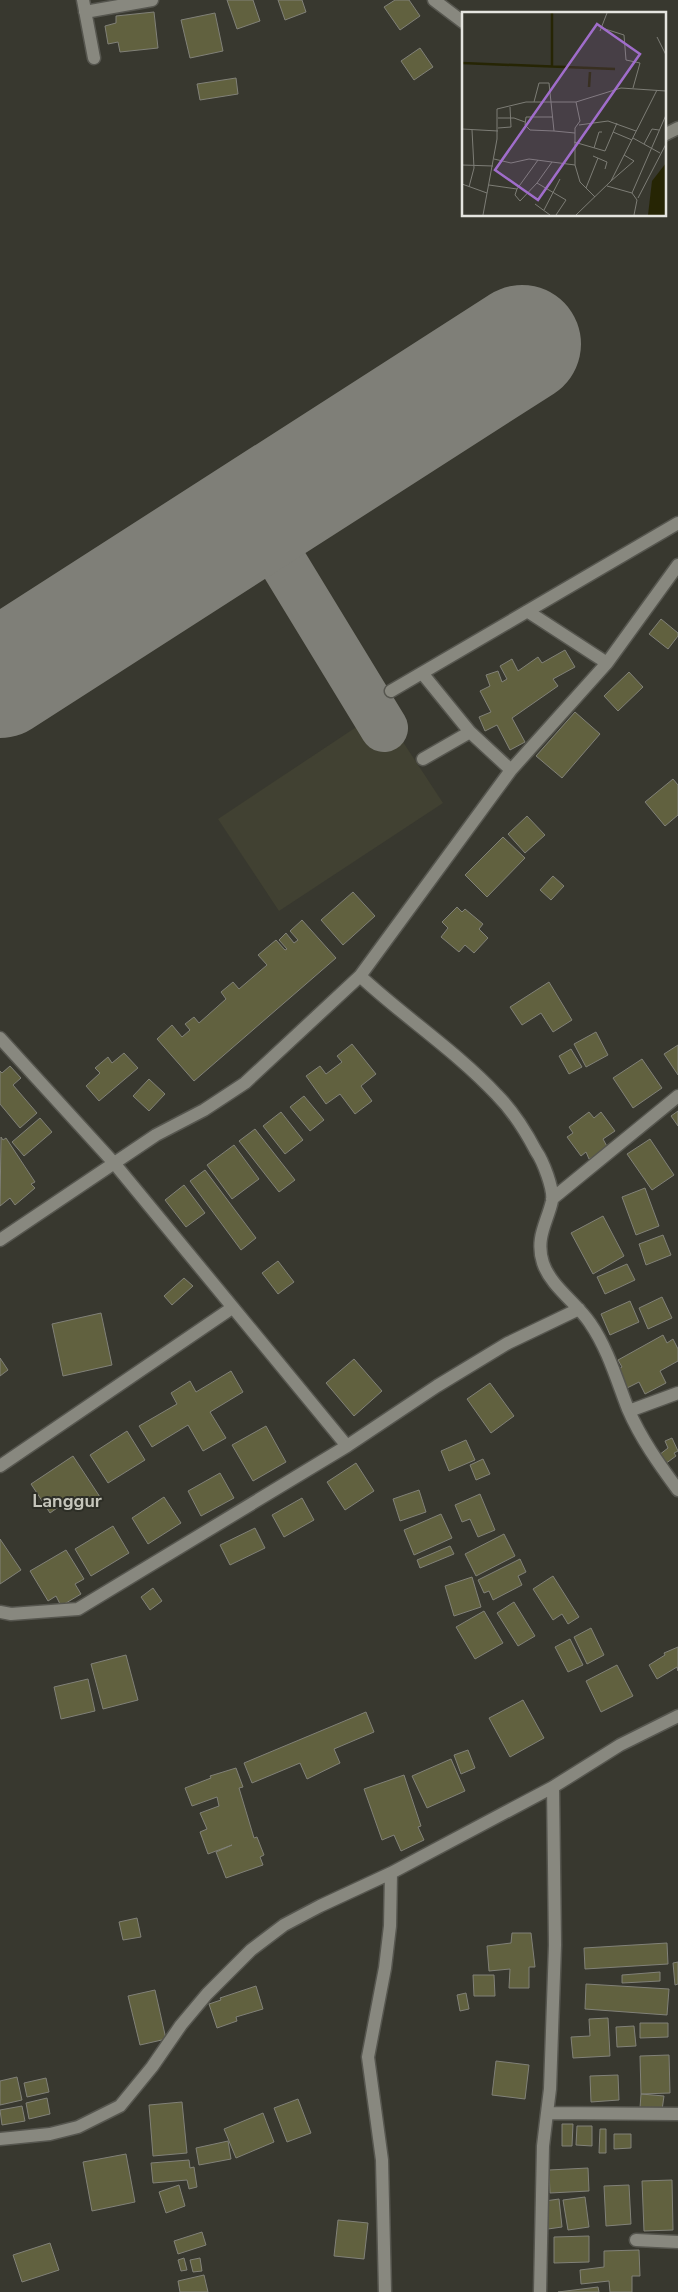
<svg xmlns="http://www.w3.org/2000/svg" width="678" height="2292" viewBox="0 0 678 2292" font-family="'Nunito Sans',sans-serif">
<style>
.built{fill:#414132}
.lines{fill:none;stroke-linecap:round;stroke-linejoin:round}
.taxiway{stroke:#7f7f78;stroke-width:48}
.runway{stroke:#7f7f78;stroke-width:118}
.building{fill:#61613f;stroke:#818178}
.minor-casing{stroke:#56564f;stroke-width:15}
.minor{stroke:#88887f;stroke-width:12}
.labels{text-anchor:middle;stroke-width:4;stroke-linejoin:round;paint-order:stroke}
.quarter-label{font-size:18px;font-weight:bold;fill:#c6c6bc;stroke:#2d2e26}
.inset-river{fill:none;stroke:#262504;stroke-width:2.5}
.inset-road{fill:none;stroke:#7d7d76;stroke-width:1}
.view{fill:#a06dcb;fill-opacity:0.15;stroke:#a06dcb;stroke-width:2.5}
.inset-edge{fill:none;stroke:#e5e5e0;stroke-width:2.5}
</style>
<rect width="100%" height="100%" fill="#38382f"/>
<path class="built" d="M 382,710 L 443,803 L 279,911 L 218,819 Z"/>
<g class="lines">
<path class="taxiway" d="M 215,542 C 248,539 255,537 281,559 C 276,522 281,515 302,485
M 281,559 L 384,728"/>
<path class="runway" d="M 0,679 L 522,344"/>
</g>
<path class="building" d="M 227,0 L 253,0 L 260,21 L 237,29 Z
M 278,0 L 302,0 L 306,12 L 285,20 Z
M 395,0 L 409,0 L 420,16 L 400,30 L 384,7 Z
M 154,12 L 158,48 L 120,52 L 118,42 L 108,44 L 105,26 L 116,23 L 116,16 Z
M 215,13 L 223,51 L 190,58 L 181,20 Z
M 420,48 L 433,67 L 414,80 L 401,61 Z
M 236,78 L 238,94 L 200,100 L 197,84 Z
M 661,619 L 678,633 L 678,636 L 668,649 L 649,634 Z
M 565,650 L 575,667 L 553,679 L 558,686 L 512,718 L 525,742 L 510,750 L 497,725 L 485,731 L 479,717 L 491,712 L 480,691 L 490,686 L 486,675 L 498,671 L 502,682 L 507,679 L 500,666 L 512,659 L 518,671 L 538,657 L 542,663 Z
M 629,672 L 643,687 L 618,711 L 604,696 Z
M 575,712 L 600,734 L 562,778 L 536,756 Z
M 673,779 L 678,785 L 678,815 L 665,826 L 645,802 Z
M 527,816 L 545,835 L 525,853 L 508,834 Z
M 503,837 L 525,858 L 487,897 L 465,875 Z
M 553,876 L 564,886 L 551,900 L 540,890 Z
M 353,892 L 375,916 L 343,945 L 321,920 Z
M 457,907 L 462,912 L 465,909 L 483,924 L 479,929 L 488,938 L 474,953 L 465,945 L 459,952 L 441,937 L 448,928 L 442,922 Z
M 302,920 L 336,958 L 194,1081 L 157,1039 L 172,1025 L 182,1037 L 190,1030 L 185,1024 L 194,1017 L 199,1023 L 226,999 L 221,992 L 233,982 L 239,989 L 267,965 L 258,955 L 276,940 L 285,950 L 287,949 L 279,940 L 286,933 L 294,943 L 298,940 L 290,931 Z
M 549,982 L 572,1020 L 553,1032 L 541,1013 L 522,1025 L 510,1007 Z
M 596,1032 L 608,1055 L 586,1067 L 574,1044 Z
M 352,1044 L 376,1074 L 361,1086 L 372,1101 L 355,1114 L 340,1094 L 326,1104 L 306,1076 L 320,1066 L 326,1074 L 342,1062 L 337,1056 Z
M 678,1045 L 678,1075 L 664,1054 Z
M 571,1049 L 582,1067 L 569,1074 L 559,1056 Z
M 124,1053 L 138,1068 L 99,1101 L 86,1086 L 100,1073 L 95,1068 L 108,1057 L 112,1063 Z
M 642,1059 L 662,1088 L 633,1108 L 613,1078 Z
M 10,1066 L 21,1078 L 13,1085 L 37,1113 L 20,1128 L 0,1104 L 0,1071 L 2,1073 Z
M 149,1079 L 165,1094 L 149,1111 L 133,1096 Z
M 304,1096 L 324,1120 L 310,1131 L 290,1107 Z
M 678,1111 L 678,1126 L 671,1116 Z
M 281,1112 L 303,1140 L 285,1154 L 263,1126 Z
M 589,1112 L 594,1118 L 601,1112 L 615,1131 L 603,1139 L 609,1150 L 589,1159 L 586,1152 L 581,1156 L 567,1137 L 573,1133 L 569,1127 Z
M 40,1118 L 52,1132 L 24,1156 L 12,1142 Z
M 255,1129 L 295,1180 L 279,1192 L 239,1141 Z
M 1,1137 L 3,1140 L 6,1138 L 35,1182 L 31,1184 L 35,1188 L 15,1205 L 10,1198 L 0,1206 Z
M 650,1139 L 674,1175 L 652,1190 L 627,1154 Z
M 234,1145 L 259,1179 L 232,1199 L 207,1165 Z
M 205,1170 L 256,1238 L 241,1250 L 190,1181 Z
M 184,1185 L 205,1213 L 186,1227 L 165,1200 Z
M 645,1188 L 659,1226 L 636,1235 L 622,1197 Z
M 603,1216 L 624,1256 L 593,1274 L 571,1233 Z
M 663,1235 L 671,1255 L 646,1265 L 639,1244 Z
M 278,1261 L 294,1282 L 278,1294 L 262,1273 Z
M 627,1264 L 635,1280 L 605,1294 L 597,1277 Z
M 184,1278 L 193,1286 L 172,1305 L 164,1296 Z
M 662,1297 L 672,1318 L 648,1329 L 639,1308 Z
M 630,1301 L 639,1322 L 610,1335 L 601,1314 Z
M 101,1313 L 112,1365 L 63,1376 L 52,1324 Z
M 663,1335 L 667,1343 L 673,1339 L 678,1349 L 678,1361 L 660,1371 L 666,1383 L 645,1394 L 639,1382 L 627,1388 L 617,1370 L 622,1367 L 618,1360 Z
M 0,1358 L 8,1370 L 0,1376 Z
M 354,1359 L 382,1391 L 354,1416 L 326,1383 Z
M 231,1371 L 243,1392 L 210,1412 L 226,1438 L 203,1451 L 188,1425 L 152,1447 L 139,1426 L 177,1404 L 171,1393 L 190,1381 L 196,1392 Z
M 490,1383 L 514,1416 L 491,1433 L 467,1399 Z
M 266,1426 L 286,1462 L 253,1481 L 232,1445 Z
M 127,1431 L 145,1460 L 108,1483 L 90,1455 Z
M 672,1438 L 678,1451 L 674,1453 L 676,1456 L 665,1464 L 659,1455 L 668,1448 L 665,1441 Z
M 466,1440 L 475,1460 L 449,1471 L 441,1451 Z
M 73,1456 L 100,1497 L 78,1511 L 70,1499 L 50,1513 L 31,1484 Z
M 483,1459 L 490,1474 L 476,1480 L 470,1465 Z
M 356,1463 L 374,1491 L 345,1510 L 327,1482 Z
M 220,1473 L 234,1498 L 201,1516 L 188,1491 Z
M 419,1490 L 426,1512 L 400,1521 L 393,1499 Z
M 480,1494 L 495,1530 L 478,1537 L 470,1519 L 462,1522 L 455,1505 Z
M 164,1497 L 181,1523 L 148,1544 L 132,1518 Z
M 302,1498 L 314,1520 L 284,1537 L 272,1515 Z
M 441,1514 L 452,1538 L 414,1555 L 404,1530 Z
M 113,1526 L 129,1553 L 91,1576 L 75,1549 Z
M 255,1528 L 265,1548 L 230,1565 L 220,1545 Z
M 504,1534 L 515,1556 L 476,1576 L 465,1554 Z
M 0,1539 L 21,1570 L 0,1584 Z
M 450,1546 L 454,1554 L 420,1568 L 417,1560 Z
M 66,1550 L 84,1579 L 75,1584 L 81,1594 L 61,1606 L 56,1596 L 48,1601 L 30,1571 Z
M 520,1559 L 526,1572 L 518,1576 L 522,1585 L 493,1600 L 489,1591 L 484,1593 L 478,1580 Z
M 553,1576 L 579,1617 L 568,1624 L 562,1614 L 553,1620 L 533,1589 Z
M 472,1577 L 481,1607 L 454,1616 L 445,1586 Z
M 153,1588 L 162,1601 L 150,1610 L 141,1597 Z
M 514,1602 L 535,1636 L 518,1646 L 497,1613 Z
M 484,1611 L 503,1643 L 475,1659 L 456,1627 Z
M 591,1628 L 604,1655 L 587,1664 L 574,1637 Z
M 570,1639 L 583,1665 L 568,1672 L 555,1647 Z
M 678,1647 L 678,1671 L 677,1667 L 657,1679 L 649,1665 L 665,1655 L 664,1653 Z
M 126,1655 L 138,1700 L 103,1709 L 91,1664 Z
M 617,1665 L 633,1696 L 601,1712 L 586,1681 Z
M 88,1679 L 95,1711 L 61,1719 L 54,1687 Z
M 523,1700 L 544,1738 L 510,1757 L 489,1718 Z
M 366,1712 L 374,1732 L 334,1749 L 340,1763 L 307,1779 L 300,1763 L 252,1783 L 244,1763 Z
M 468,1750 L 475,1768 L 461,1774 L 454,1755 Z
M 451,1759 L 465,1791 L 427,1808 L 412,1776 Z
M 236,1768 L 243,1787 L 239,1788 L 254,1838 L 257,1837 L 264,1855 L 260,1857 L 263,1865 L 226,1878 L 216,1852 L 232,1845 L 208,1854 L 200,1832 L 207,1829 L 200,1813 L 219,1806 L 217,1797 L 192,1806 L 185,1788 L 211,1778 L 210,1776 Z
M 404,1775 L 421,1826 L 418,1827 L 424,1840 L 401,1851 L 394,1835 L 382,1840 L 364,1789 Z
M 137,1918 L 141,1937 L 123,1940 L 119,1922 Z
M 512,1933 L 531,1933 L 535,1967 L 529,1967 L 529,1988 L 509,1988 L 510,1969 L 489,1971 L 487,1946 L 511,1943 Z
M 667,1943 L 668,1964 L 585,1969 L 584,1948 Z
M 678,1962 L 678,1984 L 675,1985 L 673,1963 Z
M 660,1972 L 660,1981 L 622,1983 L 622,1975 Z
M 473,1975 L 494,1975 L 495,1996 L 474,1996 Z
M 586,1984 L 669,1989 L 667,2015 L 585,2009 Z
M 256,1986 L 263,2009 L 236,2017 L 237,2021 L 217,2028 L 209,2004 L 221,2000 L 220,1998 Z
M 155,1990 L 166,2039 L 140,2045 L 128,1996 Z
M 466,1993 L 469,2009 L 460,2011 L 457,1995 Z
M 608,2018 L 610,2056 L 573,2058 L 571,2037 L 590,2036 L 589,2019 Z
M 640,2023 L 668,2023 L 668,2037 L 640,2038 Z
M 634,2026 L 636,2046 L 617,2047 L 616,2027 Z
M 669,2055 L 670,2093 L 641,2094 L 640,2056 Z
M 496,2061 L 529,2065 L 525,2099 L 492,2095 Z
M 618,2075 L 619,2100 L 591,2102 L 590,2076 Z
M 17,2077 L 22,2100 L 0,2105 L 0,2081 Z
M 46,2078 L 49,2092 L 27,2097 L 24,2083 Z
M 641,2094 L 664,2096 L 662,2110 L 640,2108 Z
M 47,2098 L 50,2114 L 29,2119 L 26,2103 Z
M 298,2099 L 311,2133 L 287,2142 L 274,2108 Z
M 182,2102 L 187,2153 L 153,2156 L 149,2105 Z
M 22,2106 L 25,2121 L 2,2125 L 0,2110 Z
M 263,2113 L 274,2142 L 236,2158 L 224,2129 Z
M 562,2124 L 573,2124 L 572,2146 L 562,2146 Z
M 577,2126 L 592,2126 L 592,2146 L 576,2145 Z
M 600,2129 L 606,2129 L 606,2153 L 599,2153 Z
M 614,2134 L 631,2134 L 631,2148 L 614,2149 Z
M 228,2141 L 231,2159 L 199,2165 L 196,2148 Z
M 126,2154 L 135,2202 L 92,2211 L 83,2162 Z
M 189,2160 L 190,2168 L 194,2167 L 197,2187 L 189,2189 L 187,2180 L 153,2183 L 151,2163 Z
M 588,2168 L 589,2191 L 550,2193 L 549,2170 Z
M 672,2180 L 673,2230 L 644,2231 L 642,2181 Z
M 179,2185 L 185,2206 L 166,2213 L 159,2192 Z
M 629,2185 L 631,2224 L 606,2226 L 604,2186 Z
M 585,2197 L 589,2227 L 568,2230 L 563,2200 Z
M 559,2199 L 562,2227 L 548,2229 L 545,2201 Z
M 338,2220 L 368,2223 L 364,2259 L 334,2256 Z
M 202,2232 L 206,2245 L 178,2254 L 174,2241 Z
M 589,2236 L 589,2262 L 554,2263 L 554,2237 Z
M 50,2243 L 59,2270 L 22,2282 L 13,2255 Z
M 639,2250 L 640,2276 L 632,2276 L 632,2292 L 610,2292 L 609,2281 L 581,2284 L 580,2270 L 604,2267 L 604,2251 Z
M 184,2258 L 187,2270 L 181,2271 L 178,2260 Z
M 200,2258 L 202,2271 L 193,2272 L 190,2260 Z
M 204,2275 L 208,2292 L 180,2292 L 178,2281 Z
M 598,2287 L 599,2292 L 558,2292 Z"/>
<g class="lines">
<defs>
<path id="minor" d="M 83,0 L 94,58
M 434,0 L 463,22
M 85,12 L 152,0
M 664,135 L 678,128
M 527,611 L 607,663
M 422,673 L 470,732
M 391,691 L 678,523
M 423,759 L 470,732 L 511,770
M 360,976 C 404,1017 456,1051 497,1095 C 512,1110 526,1132 536,1151 C 543,1161 554,1189 552,1201 C 547,1223 535,1238 543,1263 C 551,1287 577,1303 590,1323 C 608,1349 617,1381 628,1409 C 641,1439 659,1464 678,1490
M 0,1038 L 114,1163 L 347,1446 L 437,1386 L 508,1343 L 579,1309
M 552,1199 L 678,1096
M 0,1240 L 156,1135 L 204,1110 L 245,1083 L 360,976 L 511,770 L 607,663 L 678,565
M 629,1411 L 678,1393
M 0,1466 L 232,1308
M 0,1612 L 11,1614 L 78,1609 L 347,1446
M 553,1787 L 555,1945 L 550,2089 L 547,2113 L 678,2114
M 0,2139 L 50,2134 L 78,2127 L 120,2106 L 152,2067 L 181,2025 L 207,1994 L 251,1950 L 284,1925 L 320,1906 L 391,1873 L 553,1787 L 620,1745 L 678,1716
M 636,2240 L 678,2242
M 385,2292 L 382,2160 L 368,2057 L 385,1968 L 390,1926 L 391,1873
M 540,2292 L 543,2146 L 547,2113"/>
</defs>
<use href="#minor" class="minor-casing"/>
<use href="#minor" class="minor"/>
</g>
<g class="labels">
<g class="quarter-label">
<text x="67" y="1507">Langgur</text>
</g>
</g>
<g transform="translate(462 12)">
<rect width="204" height="204" fill="#38382f"/>
<path d="M 204,151 L 204,203 L 186,203 L 190,169 Z" fill="#262504"/>
<path class="inset-river" d="M 90,1 L 90,54M 0,51 L 153,57M 127,75 L 128,60"/>
<path class="inset-road" d="M 140,16 L 162,23 L 164,48 L 178,51 L 171,76M 138,19 L 145,1M 195,25 L 204,43M 72,90 L 77,71 L 87,71 L 92,119 L 113,121M 91,105 L 64,105 L 63,113 L 68,118 L 92,119M 36,106 L 52,106 L 63,110M 117,113 L 146,109 L 174,119M 36,116 L 49,115 L 48,95M 0,117 L 36,119M 151,120 L 170,128M 171,126 L 198,141M 112,130 L 143,139 L 155,111M 182,132 L 190,117 L 197,118M 132,136 L 137,120 L 140,120M 131,144 L 145,150 L 143,157M 32,147 L 49,151 L 67,147 L 113,153 L 118,170 L 133,185M 90,150 L 75,171 L 104,188 L 94,203M 0,153 L 31,154M 113,153 L 113,116 L 118,109 L 114,90M 149,169 L 172,149 L 162,143M 0,172 L 25,181M 27,173 L 55,177 L 76,148M 145,174 L 170,181M 7,175 L 12,156 L 10,118M 124,176 L 136,146M 55,177 L 53,183 L 58,189 L 75,171M 176,186 L 204,132M 73,192 L 88,203M 82,198 L 98,167M 21,203 L 35,127 L 35,97 L 64,90 L 114,90 L 159,76 L 204,79M 114,203 L 149,169 L 195,78M 172,203 L 175,188 L 170,181 L 204,103"/>
<path class="view" d="M 135,12 L 178,42 L 76,188 L 33,158 Z"/>
<rect width="204" height="204" class="inset-edge"/>
</g>
</svg>
